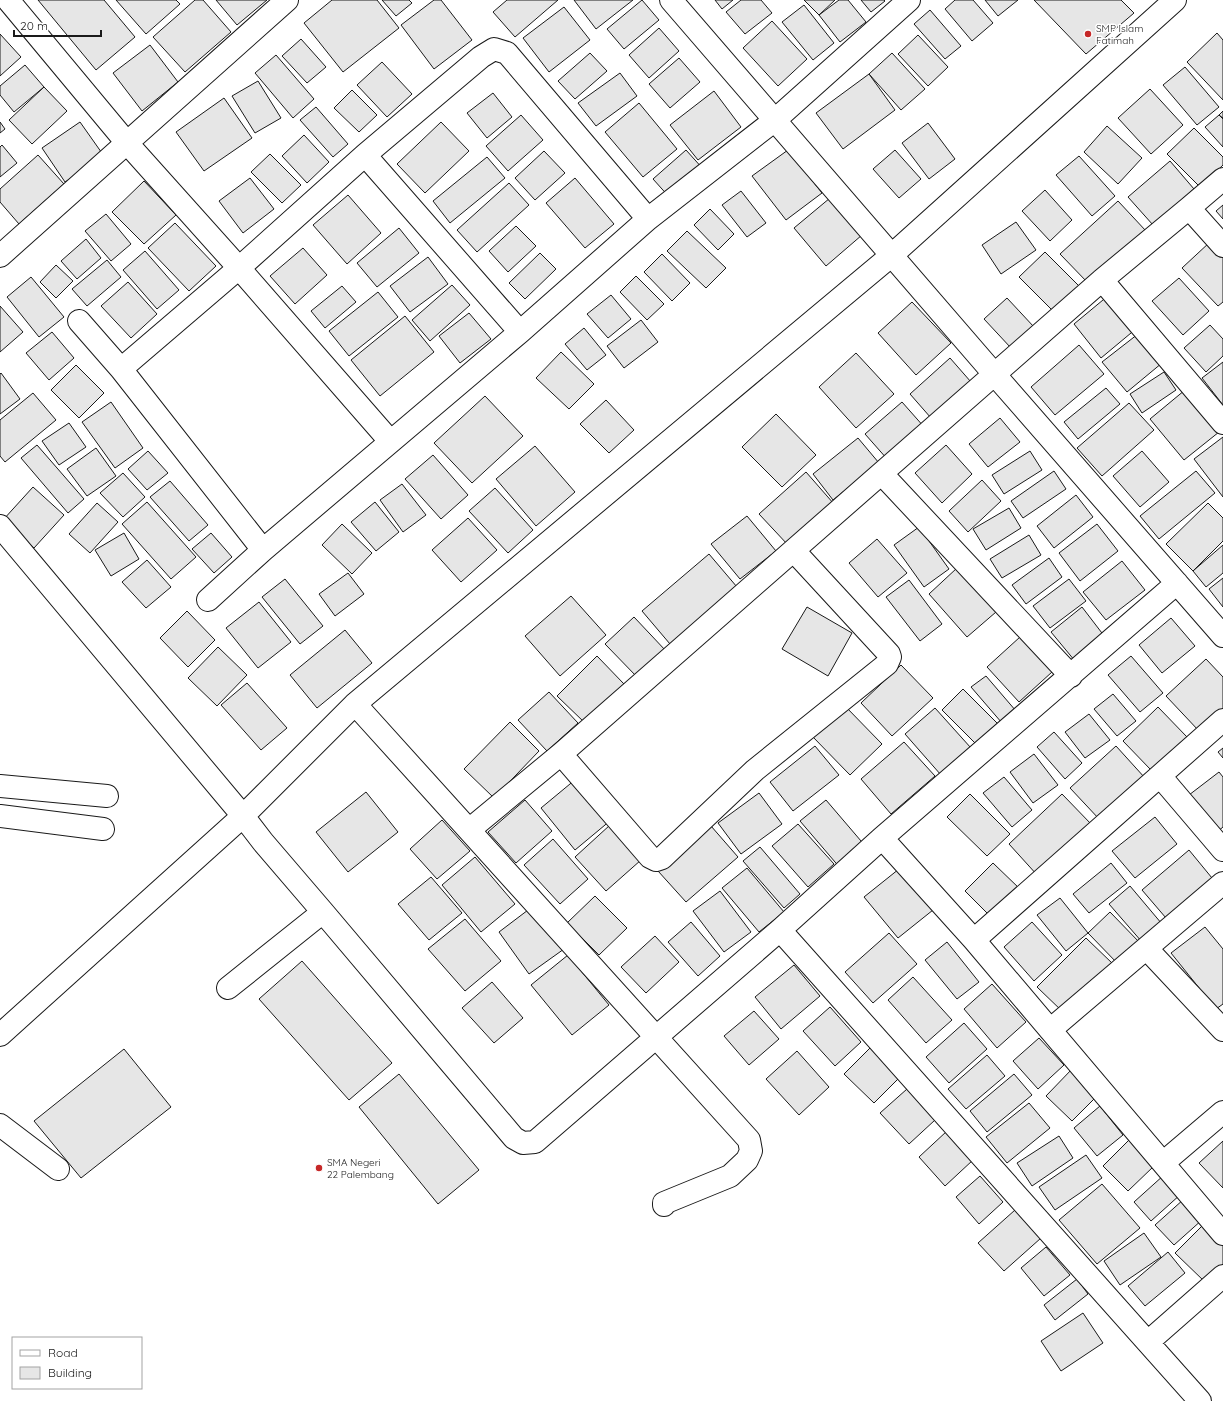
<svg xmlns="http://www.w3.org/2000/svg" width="1223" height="1401" viewBox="0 0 1223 1401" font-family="Quicksand,sans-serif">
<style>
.building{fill:#e6e6e6;stroke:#1a1a1a}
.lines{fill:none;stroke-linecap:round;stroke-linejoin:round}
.minor-casing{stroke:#1a1a1a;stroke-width:24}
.minor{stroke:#fff;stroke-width:22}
.poi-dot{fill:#c62828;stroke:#fff;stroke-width:1.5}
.labels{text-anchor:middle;stroke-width:3;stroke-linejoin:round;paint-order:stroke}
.poi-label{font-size:10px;fill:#1a1a1a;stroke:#fff;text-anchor:start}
</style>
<rect width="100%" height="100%" fill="#fff"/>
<path class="building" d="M 38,0 L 104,0 L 135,37 L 96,70 Z
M 116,0 L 176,0 L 180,4 L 146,34 Z
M 195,0 L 203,0 L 231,32 L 185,72 L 153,37 Z
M 216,0 L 267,0 L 237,25 Z
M 332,0 L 377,0 L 399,28 L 343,72 L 304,23 Z
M 382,0 L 409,0 L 412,3 L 396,16 Z
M 434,0 L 441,0 L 472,40 L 434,69 L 401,25 Z
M 507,0 L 558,0 L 515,37 L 493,12 Z
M 574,0 L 633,0 L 596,29 Z
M 642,0 L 659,20 L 624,49 L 607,29 Z
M 715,0 L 733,0 L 722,9 Z
M 741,0 L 761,0 L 772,13 L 745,34 L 726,12 Z
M 804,0 L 835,0 L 819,15 Z
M 839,0 L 848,0 L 866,22 L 840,42 L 819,15 Z
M 861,0 L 884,0 L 885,1 L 871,12 Z
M 955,0 L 973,0 L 993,23 L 972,41 L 945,9 Z
M 985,0 L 1018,0 L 998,16 Z
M 1034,0 L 1121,0 L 1134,13 L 1086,54 Z
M 804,5 L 834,43 L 813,60 L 782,22 Z
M 564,7 L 590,40 L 549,72 L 523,38 Z
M 930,10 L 961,46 L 945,59 L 914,24 Z
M 772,21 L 807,59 L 778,86 L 743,48 Z
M 659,28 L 679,51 L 649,78 L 629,55 Z
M 1217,33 L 1223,40 L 1223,100 L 1187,62 Z
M 0,34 L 21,57 L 0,76 Z
M 918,35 L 948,67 L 928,86 L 898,54 Z
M 301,39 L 326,67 L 307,83 L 282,56 Z
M 150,45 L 178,82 L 142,111 L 113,73 Z
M 590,53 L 607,71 L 575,99 L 558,81 Z
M 892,53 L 925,89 L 901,110 L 869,74 Z
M 276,55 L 314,99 L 293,118 L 255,73 Z
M 679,58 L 700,82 L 670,108 L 649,84 Z
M 382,62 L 412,94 L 387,117 L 357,85 Z
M 25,65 L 44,87 L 14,112 L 0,95 L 0,86 Z
M 1185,67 L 1219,107 L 1197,125 L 1163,85 Z
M 620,73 L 637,96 L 596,126 L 578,103 Z
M 869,74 L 895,110 L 843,149 L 816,113 Z
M 258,81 L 281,118 L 255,133 L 232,96 Z
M 44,87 L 67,111 L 32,144 L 9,120 Z
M 1150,89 L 1183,125 L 1151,154 L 1118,118 Z
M 352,90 L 377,115 L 359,132 L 334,108 Z
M 714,91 L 741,127 L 698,160 L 670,125 Z
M 493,93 L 512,117 L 487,138 L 467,113 Z
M 224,98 L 252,138 L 204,171 L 176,132 Z
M 639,103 L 677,149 L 643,177 L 605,132 Z
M 316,107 L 348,144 L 333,157 L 300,120 Z
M 1223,111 L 1223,118 L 1219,115 Z
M 521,115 L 543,140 L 508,171 L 486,146 Z
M 1219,115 L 1223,119 L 1223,147 L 1205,127 Z
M 0,122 L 5,129 L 0,133 Z
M 80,122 L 104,156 L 65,182 L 42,148 Z
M 441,122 L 469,151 L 425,193 L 397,164 Z
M 928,123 L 955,159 L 929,179 L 902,143 Z
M 1107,126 L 1142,158 L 1118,184 L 1084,152 Z
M 1194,128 L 1223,157 L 1223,165 L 1200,187 L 1167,154 Z
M 304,135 L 329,162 L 307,183 L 282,156 Z
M 2,145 L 17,163 L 0,177 L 0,147 Z
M 686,150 L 704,170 L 671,199 L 653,179 Z
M 788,150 L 822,193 L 786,220 L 752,176 Z
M 895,150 L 921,179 L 899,198 L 873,169 Z
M 544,151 L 565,173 L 535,200 L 515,178 Z
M 270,154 L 301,185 L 282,203 L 251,172 Z
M 38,155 L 64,184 L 19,224 L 0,202 L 0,189 Z
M 1079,156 L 1115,196 L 1092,216 L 1056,175 Z
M 487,157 L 505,178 L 450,223 L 433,201 Z
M 1170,161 L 1194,189 L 1153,225 L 1128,197 Z
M 250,178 L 274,209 L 243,233 L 219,201 Z
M 575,178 L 614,224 L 585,248 L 546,203 Z
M 144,181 L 176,215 L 144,244 L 112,212 Z
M 509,183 L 529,205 L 477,252 L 457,230 Z
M 1045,190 L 1072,220 L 1050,241 L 1022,211 Z
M 741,191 L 766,223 L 747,237 L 722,205 Z
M 348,195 L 381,233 L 347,264 L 313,225 Z
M 830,198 L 862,235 L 826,266 L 794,228 Z
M 1118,201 L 1146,231 L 1088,283 L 1060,254 Z
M 1223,205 L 1223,219 L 1216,211 Z
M 710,209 L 734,234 L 718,250 L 694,225 Z
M 106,214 L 131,244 L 111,261 L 85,231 Z
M 1016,222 L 1036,250 L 1001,274 L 982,245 Z
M 175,223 L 216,266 L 189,291 L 148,248 Z
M 516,226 L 536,246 L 508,272 L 489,251 Z
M 399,228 L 419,253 L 377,287 L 357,263 Z
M 687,231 L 726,268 L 706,288 L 667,251 Z
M 86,239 L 101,258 L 77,279 L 61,261 Z
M 1210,242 L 1223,256 L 1223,302 L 1218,306 L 1182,268 Z
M 303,248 L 327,275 L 295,304 L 270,276 Z
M 145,251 L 179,290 L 157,309 L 123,270 Z
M 1045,252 L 1083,290 L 1057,315 L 1019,277 Z
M 540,253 L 556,269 L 525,299 L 509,283 Z
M 662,254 L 690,283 L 672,301 L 644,272 Z
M 428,257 L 448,284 L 410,312 L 390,286 Z
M 107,260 L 121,277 L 87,306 L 72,289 Z
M 56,265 L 73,281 L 56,298 L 40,282 Z
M 636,276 L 664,304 L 647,320 L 620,292 Z
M 31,277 L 64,317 L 39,337 L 7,297 Z
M 1179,278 L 1209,311 L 1183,335 L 1152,301 Z
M 128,282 L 157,314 L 131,338 L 101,306 Z
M 452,285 L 470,305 L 430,341 L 412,320 Z
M 342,286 L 356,302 L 325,328 L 311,311 Z
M 378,292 L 398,317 L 349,356 L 329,331 Z
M 611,295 L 631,319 L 608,338 L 587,314 Z
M 1109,295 L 1137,328 L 1101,358 L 1074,324 Z
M 1007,298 L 1034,327 L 1011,348 L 984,319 Z
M 912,302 L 951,343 L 916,375 L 878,333 Z
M 0,306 L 23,332 L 0,352 Z
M 469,313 L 491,339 L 460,363 L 439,336 Z
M 405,316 L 434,352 L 380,396 L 351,360 Z
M 641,320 L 658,342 L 624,368 L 607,346 Z
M 1210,325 L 1223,339 L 1223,356 L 1206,372 L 1184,348 Z
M 584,328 L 606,355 L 587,370 L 565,344 Z
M 52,332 L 74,358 L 49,380 L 26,353 Z
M 1138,334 L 1162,363 L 1127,392 L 1102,362 Z
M 1079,345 L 1104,374 L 1055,415 L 1031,387 Z
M 561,352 L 594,384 L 569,409 L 536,378 Z
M 856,353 L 894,394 L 856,428 L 819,387 Z
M 950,358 L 971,382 L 931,418 L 910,394 Z
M 1223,362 L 1223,405 L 1202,378 Z
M 76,365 L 104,393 L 79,418 L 51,390 Z
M 1164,372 L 1176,390 L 1142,413 L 1130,394 Z
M 1,373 L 20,399 L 0,414 L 0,374 Z
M 1106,388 L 1120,404 L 1078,439 L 1064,422 Z
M 1185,390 L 1219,432 L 1184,460 L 1150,419 Z
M 33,393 L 56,420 L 5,462 L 0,456 L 0,420 Z
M 485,396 L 523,436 L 472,483 L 434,443 Z
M 606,400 L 634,430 L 609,453 L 580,424 Z
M 111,402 L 143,448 L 115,468 L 82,422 Z
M 902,402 L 925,428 L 888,460 L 865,434 Z
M 1129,403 L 1154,430 L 1102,476 L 1077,448 Z
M 776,414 L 816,455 L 782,487 L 742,447 Z
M 1000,418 L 1020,442 L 988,467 L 969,444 Z
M 69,423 L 86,447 L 59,465 L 42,441 Z
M 1223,437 L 1223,497 L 1194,459 Z
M 858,438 L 879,463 L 833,500 L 813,474 Z
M 37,445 L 84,499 L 68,513 L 21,458 Z
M 946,445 L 972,474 L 942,503 L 915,473 Z
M 535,446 L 575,492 L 536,526 L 496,479 Z
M 96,448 L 116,476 L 87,496 L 67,469 Z
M 148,451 L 168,473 L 147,490 L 128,469 Z
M 1030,451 L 1042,470 L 1004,494 L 992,475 Z
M 1142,451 L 1169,482 L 1140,507 L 1113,476 Z
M 433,455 L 468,495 L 441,519 L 405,479 Z
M 1054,471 L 1066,489 L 1023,518 L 1011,501 Z
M 1196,471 L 1215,493 L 1159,539 L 1140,516 Z
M 806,472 L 834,504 L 788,545 L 759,514 Z
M 123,473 L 145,497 L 123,517 L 100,493 Z
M 982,480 L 1001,501 L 968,532 L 949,511 Z
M 170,481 L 208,525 L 189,541 L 150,497 Z
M 402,484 L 426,515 L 403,532 L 380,500 Z
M 33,487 L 64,515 L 34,548 L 3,520 Z
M 495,488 L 533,530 L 508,553 L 469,511 Z
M 1076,495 L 1093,517 L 1054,548 L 1037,526 Z
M 147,502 L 196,557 L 171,579 L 122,524 Z
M 375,502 L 399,532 L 376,551 L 351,522 Z
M 97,503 L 118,522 L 90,553 L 69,534 Z
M 1208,503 L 1223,518 L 1223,541 L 1193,571 L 1166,544 Z
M 1009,508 L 1021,528 L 986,550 L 973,529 Z
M 747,516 L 776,551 L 740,579 L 711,544 Z
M 468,518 L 497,550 L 461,582 L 432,550 Z
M 342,524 L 372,553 L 352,574 L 322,545 Z
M 1097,524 L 1118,551 L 1080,581 L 1059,553 Z
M 919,527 L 949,569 L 924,587 L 894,545 Z
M 124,533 L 139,559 L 111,576 L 95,550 Z
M 211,533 L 232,557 L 214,573 L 192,549 Z
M 1029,535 L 1041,555 L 1002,578 L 990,559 Z
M 877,539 L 907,573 L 878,597 L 849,563 Z
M 1223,545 L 1223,573 L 1206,587 L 1193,571 Z
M 709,554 L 737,587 L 670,644 L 642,611 Z
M 1049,558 L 1062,577 L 1026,604 L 1012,585 Z
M 147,560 L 171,587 L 146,608 L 122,582 Z
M 1122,561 L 1145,590 L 1106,620 L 1083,592 Z
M 957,568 L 996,612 L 967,637 L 929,594 Z
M 348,573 L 364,594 L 335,616 L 319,594 Z
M 1223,578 L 1223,607 L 1209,589 Z
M 285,579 L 323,626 L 300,644 L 262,597 Z
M 1069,579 L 1086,601 L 1050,628 L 1033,606 Z
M 909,580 L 942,624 L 920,641 L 886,597 Z
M 571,596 L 606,635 L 560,676 L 525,636 Z
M 259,602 L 291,642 L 258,668 L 226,628 Z
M 807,607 L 852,633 L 828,676 L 782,649 Z
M 1082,607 L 1105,637 L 1075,661 L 1051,632 Z
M 187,611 L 215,640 L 188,667 L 160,638 Z
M 634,617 L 666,651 L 638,678 L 605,644 Z
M 1171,618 L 1195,646 L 1162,673 L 1139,645 Z
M 345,630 L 372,663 L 317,708 L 290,675 Z
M 1020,637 L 1052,672 L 1019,702 L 987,667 Z
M 218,647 L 247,675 L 217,706 L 188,678 Z
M 597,656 L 624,684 L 585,723 L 557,696 Z
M 1131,656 L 1163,693 L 1140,712 L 1108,675 Z
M 1206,659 L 1223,677 L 1223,709 L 1199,731 L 1166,696 Z
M 901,665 L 933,698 L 892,736 L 861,703 Z
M 986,676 L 1016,711 L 1002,723 L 971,687 Z
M 247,683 L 287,728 L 261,750 L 221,705 Z
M 963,689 L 998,724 L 977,745 L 942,710 Z
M 549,692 L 578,723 L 547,751 L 518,720 Z
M 1113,694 L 1136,721 L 1117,736 L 1094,709 Z
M 844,705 L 882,744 L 850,775 L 812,736 Z
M 1158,707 L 1187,737 L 1151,770 L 1123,741 Z
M 935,708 L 971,748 L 941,775 L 905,734 Z
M 1089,714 L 1110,740 L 1085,758 L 1065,732 Z
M 510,722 L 539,751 L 494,798 L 464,769 Z
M 1054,732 L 1082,763 L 1065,779 L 1037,747 Z
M 904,742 L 935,776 L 891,814 L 861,779 Z
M 815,746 L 839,775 L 793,811 L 770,782 Z
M 1116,746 L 1145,778 L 1100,820 L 1070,788 Z
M 1223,748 L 1223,758 L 1218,752 Z
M 1034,754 L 1058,785 L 1033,803 L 1010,772 Z
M 1219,772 L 1223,777 L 1223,827 L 1217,832 L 1189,795 Z
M 1004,777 L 1032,810 L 1012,827 L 983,793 Z
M 576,779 L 611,820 L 575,850 L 541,808 Z
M 366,792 L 398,832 L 348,872 L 316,832 Z
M 759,793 L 782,824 L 741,854 L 718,823 Z
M 970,794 L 1010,834 L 987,856 L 947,817 Z
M 1062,794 L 1092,825 L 1038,876 L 1009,844 Z
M 525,800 L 552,831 L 516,863 L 488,832 Z
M 826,800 L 867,848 L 841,869 L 800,821 Z
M 1155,817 L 1177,844 L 1135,878 L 1112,851 Z
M 442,820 L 470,851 L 437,879 L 410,849 Z
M 798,824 L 834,864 L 808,887 L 772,846 Z
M 610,825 L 641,860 L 606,891 L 575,857 Z
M 711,826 L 738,857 L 686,902 L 658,871 Z
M 553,839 L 588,879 L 560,904 L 524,865 Z
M 760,847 L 800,894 L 784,908 L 743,861 Z
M 1189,850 L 1212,878 L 1166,918 L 1142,890 Z
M 475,857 L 515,904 L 481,932 L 442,885 Z
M 993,863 L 1021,890 L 993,919 L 965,891 Z
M 1111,863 L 1127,883 L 1089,913 L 1073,894 Z
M 747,868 L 784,912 L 759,932 L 722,888 Z
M 899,869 L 933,910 L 898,938 L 864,897 Z
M 431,877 L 462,913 L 429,940 L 398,904 Z
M 1130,886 L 1162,924 L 1142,942 L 1109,904 Z
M 720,891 L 751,932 L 724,952 L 693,911 Z
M 595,896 L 627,928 L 599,955 L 567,923 Z
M 1060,898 L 1088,933 L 1066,951 L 1037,915 Z
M 532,907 L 564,949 L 529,974 L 499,932 Z
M 1110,912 L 1141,944 L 1119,965 L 1088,933 Z
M 465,919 L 501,961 L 465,991 L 428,949 Z
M 691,922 L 720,956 L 698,976 L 668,942 Z
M 1032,922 L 1062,955 L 1034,981 L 1004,947 Z
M 1205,927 L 1223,949 L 1223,1004 L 1216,1009 L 1171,953 Z
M 889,933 L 917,964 L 873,1003 L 845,972 Z
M 655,936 L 679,962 L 646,993 L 621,967 Z
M 1086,938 L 1113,964 L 1064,1013 L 1037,987 Z
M 947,942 L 979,982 L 957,999 L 925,960 Z
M 568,955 L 609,1005 L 572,1035 L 531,985 Z
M 302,961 L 392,1063 L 349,1100 L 259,999 Z
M 794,965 L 820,996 L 781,1029 L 755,997 Z
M 913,977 L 952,1020 L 926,1043 L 888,1000 Z
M 492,982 L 523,1018 L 494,1043 L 462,1008 Z
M 992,984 L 1026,1022 L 997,1048 L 964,1009 Z
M 830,1007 L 861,1042 L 835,1066 L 803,1031 Z
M 754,1011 L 779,1039 L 749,1065 L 724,1036 Z
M 964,1023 L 987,1049 L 949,1083 L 926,1057 Z
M 1039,1038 L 1064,1065 L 1038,1089 L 1013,1061 Z
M 871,1047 L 901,1076 L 874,1103 L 844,1074 Z
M 124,1049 L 171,1107 L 81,1178 L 34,1121 Z
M 797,1051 L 829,1087 L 799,1115 L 766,1079 Z
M 987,1055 L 1005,1076 L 966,1109 L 948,1089 Z
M 1073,1068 L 1099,1094 L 1072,1121 L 1046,1096 Z
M 399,1074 L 479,1170 L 438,1204 L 359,1107 Z
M 1014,1074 L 1032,1095 L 987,1132 L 970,1111 Z
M 907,1089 L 935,1120 L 909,1144 L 880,1113 Z
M 1029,1103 L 1050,1128 L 1007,1163 L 986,1137 Z
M 1100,1106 L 1123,1135 L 1097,1156 L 1074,1128 Z
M 947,1131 L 973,1160 L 945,1186 L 919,1157 Z
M 1059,1136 L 1073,1158 L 1032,1186 L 1017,1163 Z
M 1129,1140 L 1154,1166 L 1128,1191 L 1103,1166 Z
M 1223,1141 L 1223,1188 L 1199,1163 Z
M 1086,1155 L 1102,1178 L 1055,1210 L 1039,1187 Z
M 1164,1175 L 1181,1194 L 1151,1221 L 1134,1202 Z
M 980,1176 L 1003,1202 L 979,1224 L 956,1197 Z
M 1102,1184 L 1140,1228 L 1097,1264 L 1059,1220 Z
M 1184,1199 L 1203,1219 L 1174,1245 L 1155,1225 Z
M 1015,1210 L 1041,1238 L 1004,1271 L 978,1243 Z
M 1203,1225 L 1223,1244 L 1223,1264 L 1205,1282 L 1175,1253 Z
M 1144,1233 L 1161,1257 L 1120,1285 L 1104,1261 Z
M 1046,1247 L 1070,1275 L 1044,1296 L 1021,1268 Z
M 1168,1252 L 1185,1273 L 1145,1306 L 1128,1286 Z
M 1077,1279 L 1088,1294 L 1055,1320 L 1044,1305 Z
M 1083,1313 L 1103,1343 L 1061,1371 L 1041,1341 Z"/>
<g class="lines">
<defs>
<path id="minor" d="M 8,0 L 127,143 L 239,268 L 390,441
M 671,0 L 995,375 L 1223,636
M 365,155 L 520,332
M 1189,208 L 1223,246
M 0,256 L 287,0
M 1102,280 L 1223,423
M 79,321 L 121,369 L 263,550
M 121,369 L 239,268 L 365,155 L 481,57 L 494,49 L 507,53 L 648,219
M 882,474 L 1071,676
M 0,526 L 243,816 L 263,842 L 323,912 L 514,1138 L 523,1143 L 535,1142 L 780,930 L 882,838 L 1177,583
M 208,600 L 263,550 L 520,332 L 648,219 L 775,120 L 909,0
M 355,704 L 749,1140 L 751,1151 L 747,1160 L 730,1176 L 664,1203 L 664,1205
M 561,754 L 650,857 L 656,860 L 662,858 L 755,770 L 887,664 L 890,657 L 889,654 L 794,551
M 1160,776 L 1223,850
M 0,786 L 107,796
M 0,816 L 103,829
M 469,830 L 561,754 L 1102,280 L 1189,208 L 1223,179
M 882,838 L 974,940 L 1223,1234
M 780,930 L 1200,1401
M 974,940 L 1223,720
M 1147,949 L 1223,1030
M 228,988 L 323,912
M 1050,1030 L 1223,883
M 0,1035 L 243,816 L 355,704 L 892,255 L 1175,0
M 0,1125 L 58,1169
M 1163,1163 L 1223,1112
M 1148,1342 L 1223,1276"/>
</defs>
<use href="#minor" class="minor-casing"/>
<use href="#minor" class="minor"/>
</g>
<g class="poi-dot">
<circle cx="1088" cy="34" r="4"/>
<circle cx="319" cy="1168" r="4"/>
</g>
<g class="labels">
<g class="poi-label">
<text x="1096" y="32">SMP Islam<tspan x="1096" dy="12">Fatimah</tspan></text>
<text x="327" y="1166">SMA Negeri<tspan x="327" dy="12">22 Palembang</tspan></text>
</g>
</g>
<rect x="12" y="1337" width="130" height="52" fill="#ffffff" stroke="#a3a3a3"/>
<rect x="20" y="1350" width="20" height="6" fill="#ffffff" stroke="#a3a3a3"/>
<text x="48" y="1357" font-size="12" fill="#1a1a1a">Road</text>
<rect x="20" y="1367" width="20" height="12" fill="#e6e6e6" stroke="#a3a3a3"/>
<text x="48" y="1377" font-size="12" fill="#1a1a1a">Building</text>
<path d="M14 30v6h87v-6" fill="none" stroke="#1a1a1a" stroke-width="2"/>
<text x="20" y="30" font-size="12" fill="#1a1a1a" stroke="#ffffff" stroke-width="3" paint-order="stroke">20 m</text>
</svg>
